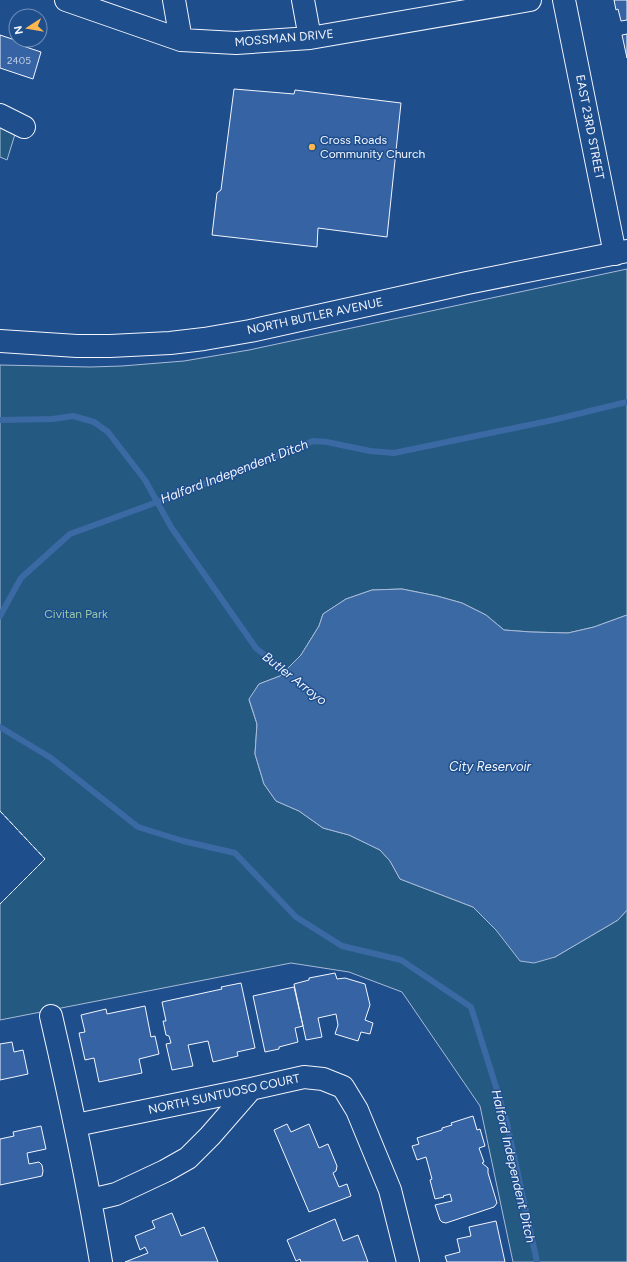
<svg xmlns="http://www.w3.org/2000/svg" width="627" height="1262" viewBox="0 0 627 1262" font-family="Figtree,sans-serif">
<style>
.green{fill:#245a82;stroke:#a8bbd7}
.water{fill:#3b69a3;stroke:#a8bbd7}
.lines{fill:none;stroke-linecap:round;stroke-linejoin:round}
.stream{stroke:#3b69a3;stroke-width:6}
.building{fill:#3563a3;stroke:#f2f6ff}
.minor-casing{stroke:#f2f6ff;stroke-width:24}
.major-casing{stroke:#f2f6ff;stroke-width:24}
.minor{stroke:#1f4e8c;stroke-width:22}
.major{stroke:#1f4e8c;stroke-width:22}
.fence{stroke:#f2f6ff;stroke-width:1;stroke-dasharray:5 2;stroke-linecap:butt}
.poi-dot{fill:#ffb74d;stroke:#1f4e8c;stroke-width:1.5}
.labels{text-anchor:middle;stroke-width:3;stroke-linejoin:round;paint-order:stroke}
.number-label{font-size:10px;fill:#c3d1e8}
.street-label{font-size:12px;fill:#f2f6ff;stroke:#1f4e8c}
.poi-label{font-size:12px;fill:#f2f6ff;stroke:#1f4e8c;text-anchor:start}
.park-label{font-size:12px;fill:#97c8a6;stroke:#1f4e8c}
.water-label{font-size:13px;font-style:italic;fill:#f2f6ff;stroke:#1f4e8c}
</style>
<rect width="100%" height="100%" fill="#1f4e8c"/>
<path class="green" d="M 0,123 L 16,131 L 7,160 L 0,157 Z
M 627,269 L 627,615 L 594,627 L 568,633 L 531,632 L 504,630 L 486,615 L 462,603 L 437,596 L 402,589 L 372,590 L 346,599 L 323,614 L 319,626 L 301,655 L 280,676 L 259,684 L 249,700 L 257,724 L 255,754 L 264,784 L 276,801 L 299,811 L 323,828 L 349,835 L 380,850 L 390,861 L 400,879 L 473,907 L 496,930 L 555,957 L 618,920 L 627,910 L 627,1262 L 513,1262 L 480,1106 L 402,992 L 349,972 L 291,963 L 0,1020 L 0,904 L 45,859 L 0,811 L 0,365 L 90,367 L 122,366 L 184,361 L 249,350 Z"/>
<path class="water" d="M 402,589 L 437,596 L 462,603 L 486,615 L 504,630 L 531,632 L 568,633 L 594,627 L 627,615 L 627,910 L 618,920 L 555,957 L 534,963 L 520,961 L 496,930 L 473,907 L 400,879 L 390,861 L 380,850 L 349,835 L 323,828 L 299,811 L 276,801 L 264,784 L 255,754 L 257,724 L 249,699 L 259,684 L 280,676 L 301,655 L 319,626 L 323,614 L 346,599 L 372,590 Z"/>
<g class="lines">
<path class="stream" d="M 0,420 L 53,419 L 73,416 L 94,422 L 108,432 L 145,480 L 171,527 L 256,648 L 290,675
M 0,616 L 21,578 L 70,534 L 171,497 L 313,441 L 327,442 L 370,451 L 394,453 L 553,420 L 627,402
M 0,727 L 51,758 L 138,827 L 183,841 L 235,853 L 296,917 L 342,946 L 401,960 L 471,1007 L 506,1119 L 537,1262"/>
</g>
<path class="building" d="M 614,0 L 627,0 L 627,20 L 621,21 L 618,9 L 616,10 Z
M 627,34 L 627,58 L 622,35 Z
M 0,35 L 21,42 L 20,45 L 41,52 L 33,79 L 0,68 Z
M 234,89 L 294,94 L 295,90 L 401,103 L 387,237 L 318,228 L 317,247 L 212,235 L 217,193 L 221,190 Z
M 335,973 L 337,979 L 345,978 L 365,984 L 370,1005 L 365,1020 L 373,1023 L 370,1034 L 361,1032 L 358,1041 L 335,1034 L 338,1025 L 336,1014 L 318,1018 L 322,1037 L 306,1040 L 294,984 L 309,980 L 309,978 Z
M 241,983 L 255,1048 L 237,1052 L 238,1056 L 213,1062 L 208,1041 L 188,1045 L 193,1066 L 172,1070 L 166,1044 L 171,1043 L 169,1036 L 166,1035 L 163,1021 L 166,1021 L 162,1002 L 222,989 L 221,987 Z
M 294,987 L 303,1026 L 295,1028 L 298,1042 L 279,1047 L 279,1049 L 265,1052 L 253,996 Z
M 145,1006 L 151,1037 L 155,1036 L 159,1054 L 139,1059 L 142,1073 L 99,1082 L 94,1058 L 85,1060 L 79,1033 L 85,1032 L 81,1015 L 106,1009 L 107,1014 Z
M 12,1042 L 14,1052 L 23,1050 L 28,1074 L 0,1080 L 0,1044 Z
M 473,1116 L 477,1130 L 480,1129 L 485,1146 L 479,1148 L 484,1162 L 482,1163 L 488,1168 L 488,1173 L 497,1203 L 494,1207 L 446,1223 L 442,1222 L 440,1220 L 435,1205 L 452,1201 L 450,1194 L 443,1196 L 444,1197 L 435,1199 L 430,1180 L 432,1179 L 426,1157 L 417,1160 L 412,1146 L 419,1144 L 417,1138 L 442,1130 L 442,1128 L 452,1125 L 451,1123 Z
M 287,1124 L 291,1132 L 309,1124 L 319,1148 L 328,1144 L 337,1166 L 336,1171 L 333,1173 L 339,1187 L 347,1184 L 351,1196 L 309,1212 L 274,1130 Z
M 41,1126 L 46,1149 L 27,1153 L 29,1164 L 39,1162 L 42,1165 L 43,1171 L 42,1176 L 0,1185 L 0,1139 L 14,1136 L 13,1132 Z
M 172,1213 L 181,1236 L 204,1227 L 218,1262 L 125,1262 L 148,1253 L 145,1247 L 140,1250 L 135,1236 L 155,1228 L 152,1221 Z
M 335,1219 L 343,1241 L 358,1235 L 368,1262 L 301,1262 L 300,1259 L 296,1261 L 287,1240 Z
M 496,1221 L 505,1262 L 447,1262 L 445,1256 L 460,1252 L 457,1239 L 471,1236 L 469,1227 Z"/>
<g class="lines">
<defs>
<path id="minor" d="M 66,0 L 181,40 L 236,43 L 310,38 L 530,0
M 174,0 L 181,40
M 303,0 L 310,38
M 564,0 L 615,254
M 0,115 L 24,127
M 51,1016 C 70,1098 87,1179 101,1262
M 76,1125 L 251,1089 L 304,1077 L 323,1079 L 343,1087 L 357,1110 L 390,1190 L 408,1262
M 91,1200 L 116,1194 L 165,1171 L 188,1158 L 210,1136 L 251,1089"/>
<path id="major" d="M 0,341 L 77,346 L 110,346 L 170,343 L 204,339 L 250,331 L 467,283 L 627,251"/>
</defs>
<use href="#minor" class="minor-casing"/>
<use href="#major" class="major-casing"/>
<use href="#minor" class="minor"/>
<use href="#major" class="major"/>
<path class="fence" d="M 0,811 L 45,859 L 0,904"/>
</g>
<circle class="poi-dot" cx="312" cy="147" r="4"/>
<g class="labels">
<g class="number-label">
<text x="19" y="64">2405</text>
</g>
<g class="street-label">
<text transform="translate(284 38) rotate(-5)" y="4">MOSSMAN DRIVE</text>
<text transform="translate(590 127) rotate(79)" y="4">EAST 23RD STREET</text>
<text transform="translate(315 316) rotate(-12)" y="4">NORTH BUTLER AVENUE</text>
<text transform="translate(224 1094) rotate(-12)" y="4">NORTH SUNTUOSO COURT</text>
</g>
<g class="poi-label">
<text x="320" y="144">Cross Roads<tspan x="320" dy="14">Community Church</tspan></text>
</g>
<g class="park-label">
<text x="76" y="618">Civitan Park</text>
</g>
<g class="water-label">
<text transform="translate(234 471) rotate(-21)" y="5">Halford Independent Ditch</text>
<text transform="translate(295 678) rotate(38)" y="5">Butler Arroyo</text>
<text x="490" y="771">City Reservoir</text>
<text transform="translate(514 1166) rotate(77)" y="5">Halford Independent Ditch</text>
</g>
</g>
<g transform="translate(28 28) rotate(258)"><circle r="19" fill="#1f4e8c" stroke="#7391ba"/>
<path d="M0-3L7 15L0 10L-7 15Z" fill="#ffb74d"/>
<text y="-6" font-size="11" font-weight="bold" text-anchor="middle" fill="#f2f6ff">N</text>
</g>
</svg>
